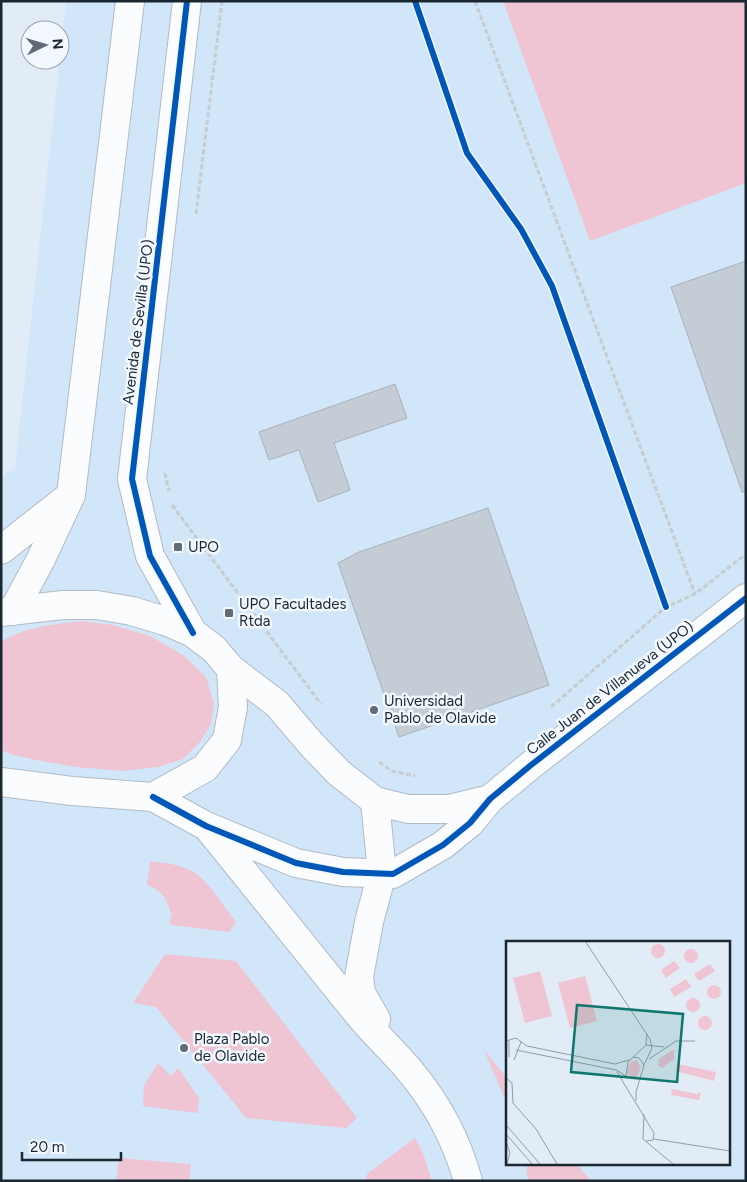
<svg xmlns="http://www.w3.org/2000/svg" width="747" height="1182" viewBox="0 0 747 1182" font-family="Figtree,sans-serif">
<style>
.built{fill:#d2e6f9;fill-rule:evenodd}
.green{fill:#efc4d3}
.building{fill:#c4ccd6;stroke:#aab1bb}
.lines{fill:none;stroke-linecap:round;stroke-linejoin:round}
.minor-casing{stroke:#b1bbc4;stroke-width:30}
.tertiary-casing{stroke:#b1bbc4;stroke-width:30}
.path{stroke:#c7cccf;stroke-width:3;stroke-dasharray:5 2.5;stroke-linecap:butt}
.minor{stroke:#fbfcfe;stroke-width:28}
.tertiary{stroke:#fbfcfe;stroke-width:28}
.cycleway-casing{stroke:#f2f8fe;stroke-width:9}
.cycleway{stroke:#0057b8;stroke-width:6}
.poi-dot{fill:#606b75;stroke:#f2f8fe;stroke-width:2}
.labels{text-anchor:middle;stroke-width:5;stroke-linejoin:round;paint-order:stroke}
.street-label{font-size:15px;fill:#1a2630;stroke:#f2f8fe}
.poi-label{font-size:15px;fill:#1a2630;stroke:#f2f8fe;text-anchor:start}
.inset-road{fill:none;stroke:#929da7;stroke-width:1}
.view{fill:#0f766e;fill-opacity:0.15;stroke:#0f766e;stroke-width:2.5}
.inset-edge{fill:none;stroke:#1a2630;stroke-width:2.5}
</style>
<rect width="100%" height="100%" fill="#e2ecf6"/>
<path class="built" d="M 66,1 L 746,1 L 746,1181 L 1,1181 L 1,478 L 15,467 ZM 507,942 L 728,942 L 728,1163 L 507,1163 Z"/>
<path class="green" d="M 503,1 L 746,1 L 746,183 L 590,241 Z
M 82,621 L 113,625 L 150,636 L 183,655 L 206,677 L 214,704 L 211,724 L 201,741 L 183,759 L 158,767 L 122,771 L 76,767 L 36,760 L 13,755 L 1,750 L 1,642 C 25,627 54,624 82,621 Z
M 150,861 C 163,863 180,864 192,871 C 209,881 224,907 236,922 L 229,932 L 172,925 L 169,923 L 172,914 C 165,898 164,891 147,885 Z
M 165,954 L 236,961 L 357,1118 L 346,1128 L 246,1118 L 156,1007 L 133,1003 Z
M 484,1050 L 507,1078 L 507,1104 Z
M 158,1063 L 171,1076 L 178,1068 L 199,1098 L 198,1113 L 143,1106 L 144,1086 Z
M 415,1138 L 423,1153 L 432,1181 L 366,1181 L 367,1174 Z
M 119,1158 L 191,1164 L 189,1181 L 116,1181 Z
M 526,1163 L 576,1163 L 591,1181 L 528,1181 Z"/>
<path class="building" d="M 746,261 L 746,492 L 742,492 L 671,287 Z
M 395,384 L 407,418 L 334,443 L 350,490 L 318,502 L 299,450 L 269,460 L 259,432 Z
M 488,508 L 549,685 L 399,737 L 338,563 L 359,552 Z"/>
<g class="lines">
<defs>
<path id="minor" d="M 231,669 L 277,704 L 312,745 L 339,773 L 375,801 L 408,809 L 449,809 L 490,799
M 153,797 L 206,826 L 296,863 L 343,872 L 393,874 L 443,845 L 470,823 L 490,799 L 531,765 L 746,598
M 375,801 L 382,873 L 369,922 L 359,977 L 361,993 L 376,1019
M 209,829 C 259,891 309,953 359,1015 C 375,1034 394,1052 410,1071 C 436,1102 457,1141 468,1181"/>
<path id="tertiary" d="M 187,1 L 132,479 L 150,556 L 193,633
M 1,550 L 66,499
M 13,611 L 40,561 L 71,495 L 130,1
M 1,612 L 63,605 L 97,605 L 132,611 L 165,621 L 193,633 L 214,649 L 231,669 L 233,707 L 227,740 L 205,768 L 153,797 L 72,791 L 1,782"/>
</defs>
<use href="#minor" class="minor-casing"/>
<use href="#tertiary" class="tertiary-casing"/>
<path class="path" d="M 475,1 L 695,594
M 196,214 L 222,1
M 165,473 L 169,491
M 172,505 L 321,704
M 551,707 L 666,607 L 695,594 L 746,554
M 379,762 L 392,771 L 415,776"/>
<use href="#minor" class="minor"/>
<use href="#tertiary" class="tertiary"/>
<defs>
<path id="cycleway" d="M 187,1 L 132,479 L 150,556 L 193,633
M 415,1 L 467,153 L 521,229 L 552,286 L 666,607
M 153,797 L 206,826 L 296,863 L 343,872 L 393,874 L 443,845 L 470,823 L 490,799 L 531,765 L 746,598"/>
</defs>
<use href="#cycleway" class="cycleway-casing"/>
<use href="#cycleway" class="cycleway"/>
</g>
<g class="poi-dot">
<rect x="173" y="542" width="10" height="10" rx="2.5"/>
<rect x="224" y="608" width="10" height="10" rx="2.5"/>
<circle cx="374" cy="710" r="5"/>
<circle cx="184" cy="1048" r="5"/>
</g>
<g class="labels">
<g class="street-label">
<text transform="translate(138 322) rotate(-83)" y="5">Avenida de Sevilla (UPO)</text>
<text transform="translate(610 688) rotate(-38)" y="5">Calle Juan de Villanueva (UPO)</text>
</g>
<g class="poi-label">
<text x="188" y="552">UPO</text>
<text x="239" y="609">UPO Facultades<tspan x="239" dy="17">Rtda</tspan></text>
<text x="384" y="706">Universidad<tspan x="384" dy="17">Pablo de Olavide</tspan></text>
<text x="194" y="1044">Plaza Pablo<tspan x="194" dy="17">de Olavide</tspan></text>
</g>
</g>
<g transform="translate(506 941)">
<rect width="224" height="224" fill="#e2ecf6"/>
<path d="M145 10a7 7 0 1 1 14 0a7 7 0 1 1-14 0ZM178 15a7 7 0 1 1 14 0a7 7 0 1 1-14 0ZM 168,20 L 174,27 L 160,37 L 155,29 ZM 204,23 L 209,30 L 193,40 L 188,33 ZM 34,30 L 46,75 L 19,82 L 7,37 ZM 79,35 L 91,80 L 64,87 L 52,42 ZM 180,38 L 185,46 L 168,56 L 164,48 ZM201 51a7 7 0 1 1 14 0a7 7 0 1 1-14 0ZM180 64a7 7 0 1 1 14 0a7 7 0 1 1-14 0ZM192 82a7 7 0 1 1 14 0a7 7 0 1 1-14 0ZM 168,108 L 168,118 L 156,127 L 152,124 L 153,118 ZM 130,118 L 135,126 L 129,140 L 121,132 L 123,123 ZM 171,123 L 210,131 L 208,140 L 170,130 ZM 166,148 L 191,153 L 195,151 L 193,159 L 165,154 Z" fill="#efc4d3"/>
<path class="inset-road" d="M 79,0 L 144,98 L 146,107 L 138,124M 0,100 L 10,97 L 21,105 L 109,123 L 123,119M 3,100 L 3,116M 140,104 L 158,106M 10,109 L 110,129 L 120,135M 127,116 L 133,117 L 138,124 L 130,151 L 130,160M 143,118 L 170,100 L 189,100M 8,119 L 15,101M 111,131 L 148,192 L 147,199 L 140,200M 120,135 L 122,121 L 140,104 L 141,93M 0,137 L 6,142 L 7,162 L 30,188 L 51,223M 138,173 L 137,198 L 167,223M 0,184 L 34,223M 0,193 L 26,223M 148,198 L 224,210M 0,200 L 4,212 L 1,223"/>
<path class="view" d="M 71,64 L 177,73 L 171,141 L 65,131 Z"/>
<rect width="224" height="224" class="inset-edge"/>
</g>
<rect width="747" height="1182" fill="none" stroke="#1a2630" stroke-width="5"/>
<g transform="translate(45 45) rotate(85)"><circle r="24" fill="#f2f8fe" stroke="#9ca4ac"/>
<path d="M0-4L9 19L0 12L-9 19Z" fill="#606b75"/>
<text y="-8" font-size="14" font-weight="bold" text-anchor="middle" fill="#1a2630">N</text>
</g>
<path d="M22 1152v8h99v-8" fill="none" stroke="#1a2630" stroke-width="2.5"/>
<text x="30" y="1152" font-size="15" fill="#1a2630" stroke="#f2f8fe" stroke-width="4" paint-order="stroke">20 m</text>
</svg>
